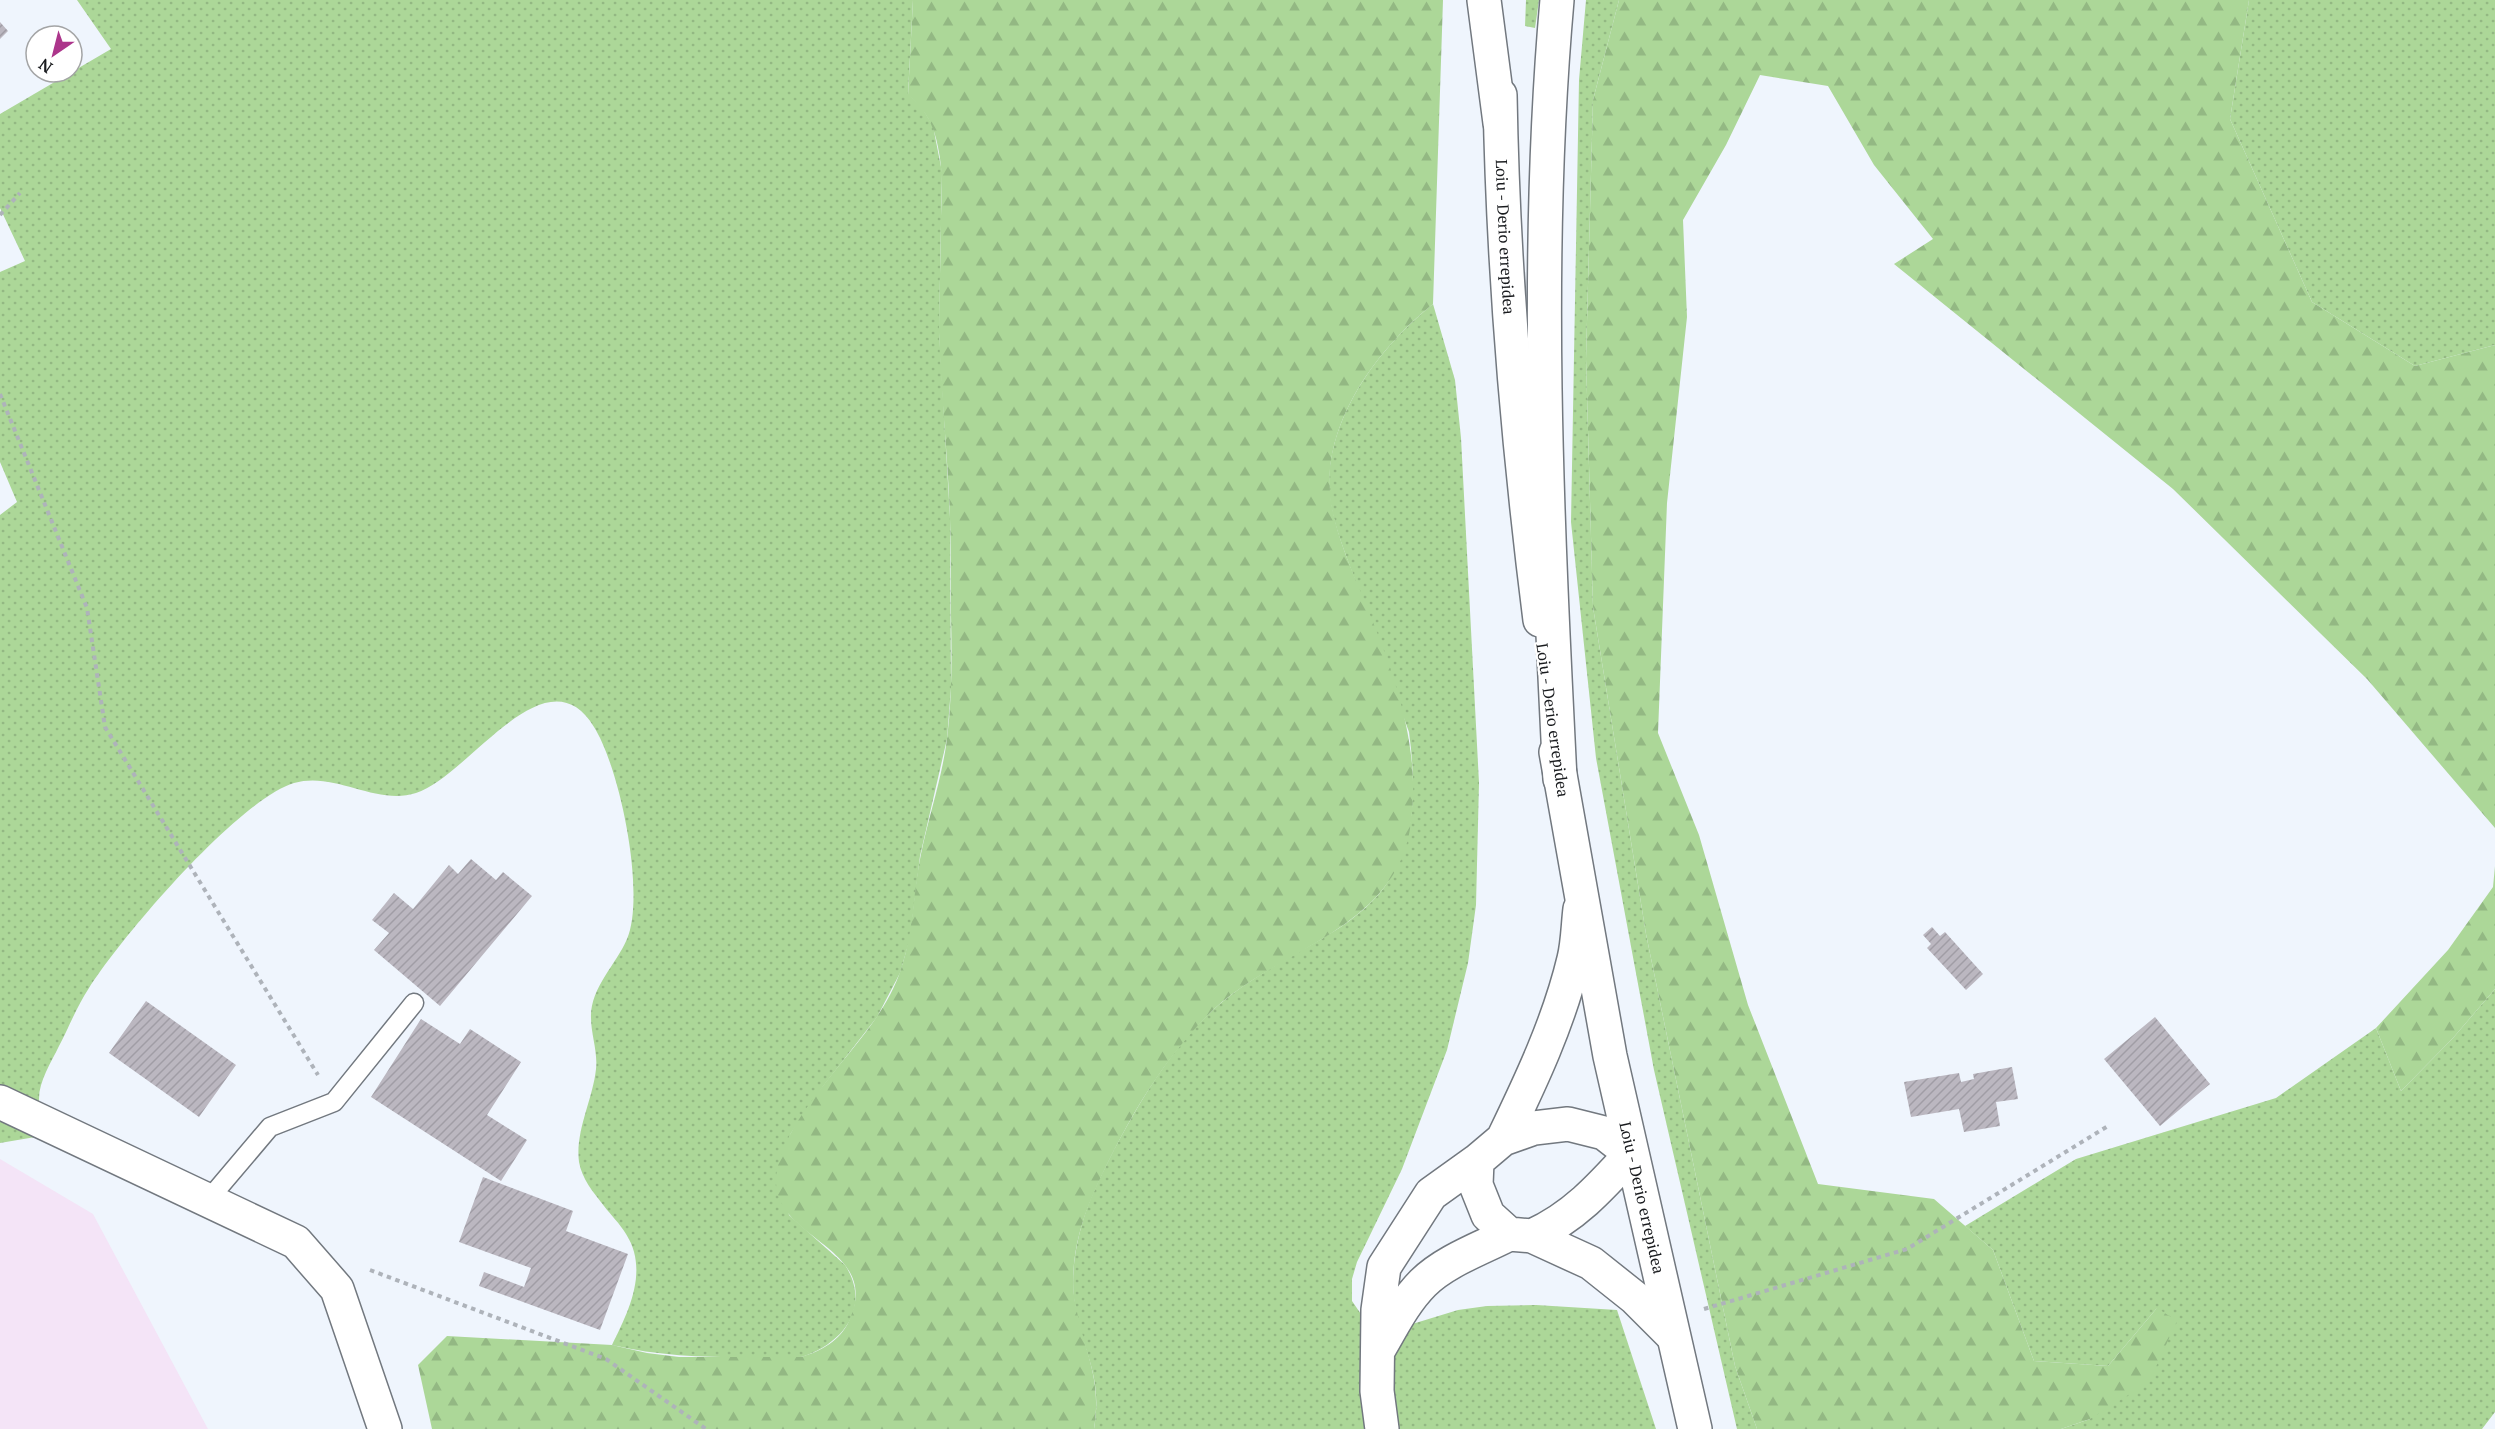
<svg xmlns="http://www.w3.org/2000/svg" width="2495" height="1429" viewBox="0 0 2495 1429" font-family="'PT Serif',serif">
<style>
.education{fill:#f4e4f7}
.grass{fill:url(#grass-dots)}
.forest{fill:url(#forest-firs)}
.building{fill:url(#building-hatch)}
.lines{fill:none;stroke-linecap:round;stroke-linejoin:round}
.lane-casing{stroke:#72787f;stroke-width:21}
.street-casing{stroke:#72787f;stroke-width:36}
.primary-casing{stroke:#72787f;stroke-width:36}
.highway-casing{stroke:#72787f;stroke-width:36}
.path{stroke:#aeb3ba;stroke-width:4;stroke-dasharray:4.5 4.5;stroke-linecap:butt}
.lane{stroke:#fff;stroke-width:18}
.street{stroke:#fff;stroke-width:33}
.primary{stroke:#fff;stroke-width:33}
.highway{stroke:#fff;stroke-width:33}
.labels{text-anchor:middle;stroke-width:4.5;stroke-linejoin:round;paint-order:stroke}
.street-label{font-size:16px;fill:#191b1e;stroke:#fff}
</style>
<defs>
<pattern id="grass-dots" width="8" height="8" patternUnits="userSpaceOnUse" patternTransform="scale(1.5)"><rect width="8" height="8" fill="#acd798"/><path d="M2 2h.1M6 6h.1" fill="none" stroke="#93b883" stroke-width="1.8" stroke-linecap="round"/></pattern>
<pattern id="forest-firs" width="22" height="20" patternUnits="userSpaceOnUse" patternTransform="scale(1.5)"><rect width="22" height="20" fill="#acd798"/><path d="M5 1l3.5 6h-7zM16 11l3.5 6h-7z" fill="#93b883"/></pattern>
<pattern id="building-hatch" width="6" height="6" patternUnits="userSpaceOnUse" patternTransform="scale(1.5)"><rect width="6" height="6" fill="#bbb7c0"/><path d="M-1 1l2-2M0 6l6-6M5 7l2-2" fill="none" stroke="#a09da5"/></pattern>
</defs>
<rect width="100%" height="100%" fill="#eff5fd"/>
<path class="education" d="M 0,1159 L 93,1214 L 208,1429 L 0,1429 Z"/>
<path class="grass" d="M 77,0 L 913,0 L 908,94 L 921,106 L 933,126 L 942,172 L 939,331 L 950,517 L 951,688 L 947,739 L 920,856 L 910,938 L 900,973 L 877,1017 L 824,1085 L 791,1133 L 779,1165 L 789,1215 L 845,1265 C 872,1307 843,1344 801,1357 C 737,1357 675,1360 612,1345 C 629,1311 649,1270 626,1234 C 620,1224 611,1215 604,1206 C 593,1192 582,1179 579,1162 C 575,1131 593,1099 596,1069 C 598,1052 591,1034 591,1018 C 590,988 616,965 627,939 C 646,894 620,768 594,727 C 546,648 468,777 416,793 C 376,806 335,771 294,783 C 238,800 121,937 89,988 C 77,1006 69,1027 59,1046 C 51,1063 38,1082 39,1101 C 40,1111 49,1125 53,1134 L 0,1143 L 0,515 L 17,502 L 0,462 L 0,272 L 25,261 L 0,208 L 0,114 L 111,49 Z
M 1526,0 L 1539,0 L 1535,28 L 1525,26 Z
M 1586,0 L 1619,0 L 1593,100 L 1586,359 L 1593,607 L 1646,934 L 1735,1366 L 1757,1429 L 1737,1429 L 1654,1070 L 1596,758 L 1571,522 L 1579,80 Z
M 2249,0 L 2495,0 L 2495,345 L 2415,366 L 2312,302 L 2230,119 Z
M 1433,304 L 1455,380 L 1461,438 L 1479,783 L 1476,905 L 1468,963 L 1447,1050 L 1402,1169 L 1357,1262 L 1352,1279 L 1352,1301 L 1363,1317 L 1409,1325 L 1458,1310 L 1487,1306 L 1536,1305 L 1617,1310 L 1656,1429 L 1094,1429 C 1103,1374 1083,1354 1075,1305 C 1069,1271 1078,1230 1091,1198 C 1117,1139 1163,1055 1211,1012 C 1232,992 1257,977 1281,962 C 1307,947 1335,933 1358,914 C 1416,869 1418,799 1409,732 C 1391,683 1374,634 1357,585 C 1347,557 1334,528 1330,498 C 1322,423 1377,349 1433,304 Z
M 2495,989 L 2495,1412 L 2482,1429 L 2061,1429 L 2090,1419 L 2157,1308 L 2108,1366 L 2034,1361 L 1993,1250 L 1965,1226 L 2076,1159 L 2276,1098 L 2376,1028 L 2401,1091 L 2453,1038 Z"/>
<path class="forest" d="M 913,0 L 1443,0 L 1433,304 C 1377,349 1320,425 1331,501 C 1336,535 1351,568 1364,600 C 1394,673 1423,749 1410,829 C 1393,932 1272,950 1208,1015 C 1158,1065 1120,1133 1092,1197 C 1078,1229 1068,1272 1076,1307 C 1085,1354 1102,1378 1094,1429 L 432,1429 L 418,1365 L 447,1336 L 612,1345 L 647,1353 L 679,1357 L 801,1357 C 821,1351 840,1341 849,1321 C 883,1247 776,1241 776,1181 C 777,1144 808,1105 829,1078 C 856,1044 888,1010 901,969 C 914,931 913,892 921,854 C 929,815 942,778 947,739 C 952,699 952,657 951,615 C 951,583 951,551 950,519 C 948,457 941,395 939,333 C 939,294 941,255 941,216 C 942,193 943,170 938,147 C 934,125 925,109 908,95 Z
M 1619,0 L 2249,0 L 2230,119 L 2312,302 L 2415,366 L 2495,345 L 2495,828 L 2367,679 L 2173,489 L 1894,264 L 1933,239 L 1874,165 L 1828,86 L 1760,75 L 1726,145 L 1683,220 L 1687,317 L 1667,503 L 1658,733 L 1699,835 L 1748,1005 L 1818,1184 L 1934,1199 L 1993,1250 L 2034,1361 L 2108,1366 L 2157,1308 L 2177,1321 L 2149,1382 L 2090,1419 L 2061,1429 L 1757,1429 L 1735,1366 L 1646,934 L 1593,607 L 1586,359 L 1593,100 Z
M 2495,866 L 2495,989 L 2453,1038 L 2401,1091 L 2376,1028 L 2448,950 L 2493,887 Z"/>
<path class="building" d="M 0,22 L 8,31 L 0,39 Z
M 471,859 L 496,880 L 503,872 L 532,896 L 440,1006 L 374,950 L 389,933 L 372,920 L 394,893 L 413,909 L 449,865 L 458,874 Z
M 1932,927 L 1940,936 L 1945,932 L 1983,974 L 1966,990 L 1927,948 L 1931,944 L 1923,935 Z
M 146,1001 L 236,1065 L 199,1117 L 109,1053 Z
M 2155,1017 L 2210,1084 L 2160,1126 L 2104,1059 Z
M 421,1019 L 460,1044 L 470,1029 L 521,1062 L 487,1115 L 527,1140 L 501,1181 L 371,1097 Z
M 2012,1067 L 2018,1099 L 1996,1102 L 2000,1126 L 1964,1132 L 1959,1109 L 1911,1117 L 1904,1082 L 1959,1073 L 1961,1082 L 1974,1079 L 1973,1074 Z
M 483,1177 L 573,1211 L 566,1231 L 628,1254 L 600,1330 L 479,1286 L 484,1272 L 524,1287 L 531,1268 L 459,1242 Z"/>
<g class="lines">
<defs>
<path id="lane" d="M 209,1199 L 270,1127 L 334,1102 L 414,1003"/>
<path id="street" d="M 0,1102 L 296,1242 L 337,1289 L 385,1429
M 1503,1139 C 1531,1081 1559,1022 1574,959 C 1578,943 1578,925 1580,909
M 1532,1236 C 1573,1218 1601,1187 1631,1154 L 1604,1133 L 1568,1124 L 1534,1128 L 1503,1139 L 1477,1161 L 1476,1185 L 1488,1215 L 1509,1234 L 1532,1236 L 1591,1263 L 1635,1298 L 1672,1335
M 1379,1349 C 1392,1327 1404,1302 1423,1283 C 1445,1261 1482,1248 1509,1234
M 1382,1429 L 1377,1391 L 1378,1310 L 1384,1267 L 1431,1194 L 1477,1161"/>
<g id="primary">
<path id="s1" d="M 1500,95 C 1503,271 1518,446 1540,620"/>
<path id="s2" d="M 1556,752 L 1610,1056 L 1695,1429"/>
</g>
<path id="highway" d="M 1484,0 L 1500,123
M 1557,0 C 1534,258 1547,520 1560,779"/>
</defs>
<use href="#lane" class="lane-casing"/>
<use href="#street" class="street-casing"/>
<use href="#primary" class="primary-casing"/>
<use href="#highway" class="highway-casing"/>
<path class="path" d="M 0,215 L 20,193
M 0,394 L 87,608 L 105,727 L 318,1075
M 370,1270 L 606,1359 L 706,1429
M 1704,1309 L 1907,1249 L 2108,1126"/>
<use href="#lane" class="lane"/>
<use href="#street" class="street"/>
<use href="#primary" class="primary"/>
<use href="#highway" class="highway"/>
</g>
<g class="labels">
<g class="street-label">
<text dy="6" stroke="none"><textPath href="#s1" startOffset="142">Loiu - Derio errepidea</textPath></text>
<text transform="translate(1553 720) rotate(82)" y="6">Loiu - Derio errepidea</text>
<text dy="6" stroke="none"><textPath href="#s2" startOffset="454">Loiu - Derio errepidea</textPath></text>
</g>
</g>
<g transform="translate(54 54) rotate(215)"><circle r="28" fill="#ffffff" stroke="#a3a4a5" stroke-width="1.5"/>
<path d="M0-4.5L10 22L0 15L-10 22Z" fill="#ac358b"/>
<text y="-9" font-size="16" font-weight="bold" text-anchor="middle" fill="#191b1e">N</text>
</g>
</svg>
